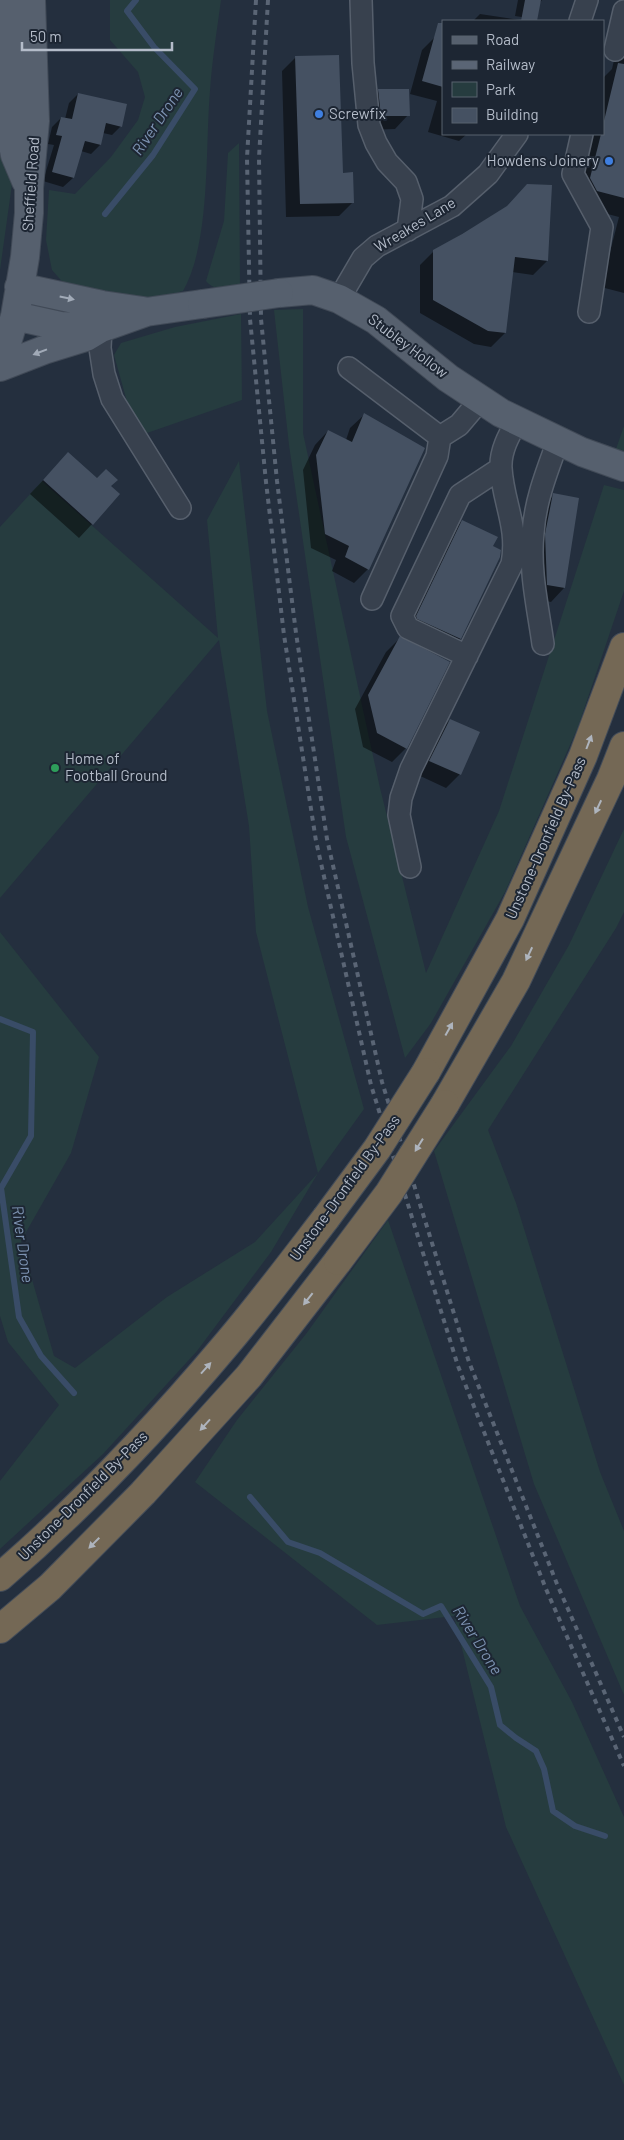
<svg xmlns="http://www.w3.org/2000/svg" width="624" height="2140" viewBox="0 0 624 2140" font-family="Barlow,sans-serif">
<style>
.green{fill:#263c3f}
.shadow{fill:#0007}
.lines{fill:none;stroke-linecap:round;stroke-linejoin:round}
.stream{stroke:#394c67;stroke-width:6}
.building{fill:#455162}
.minor-casing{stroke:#565f6c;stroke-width:24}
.major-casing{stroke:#414a57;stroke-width:30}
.highway-casing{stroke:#434c59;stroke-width:30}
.minor{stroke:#38414e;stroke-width:21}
.major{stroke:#56606e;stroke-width:28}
.highway{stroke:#746855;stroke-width:28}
.rail{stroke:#5a6575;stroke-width:4;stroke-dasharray:5 5;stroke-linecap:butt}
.major-bridge-casing{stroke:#414a57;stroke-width:30;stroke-linecap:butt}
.highway-bridge-casing{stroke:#434c59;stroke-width:30;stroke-linecap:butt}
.major-bridge{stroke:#56606e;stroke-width:28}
.highway-bridge{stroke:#746855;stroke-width:28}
.oneway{fill:#a1aab7}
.oneway2{fill:#aeb4bd}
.shop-dot{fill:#3f7fe0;stroke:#1d2633;stroke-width:2}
.leisure-dot{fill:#2e9e5b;stroke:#1d2633;stroke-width:2}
.labels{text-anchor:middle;stroke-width:4;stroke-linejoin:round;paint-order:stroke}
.poi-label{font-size:15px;fill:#b4bcc9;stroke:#1d2633;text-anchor:start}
.street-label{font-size:15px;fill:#b4bcc9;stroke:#1d2633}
.water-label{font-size:16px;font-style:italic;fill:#7c92b1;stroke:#1d2633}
</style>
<rect width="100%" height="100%" fill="#242f3e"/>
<path class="green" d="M 110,0 L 221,0 C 217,30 212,61 210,91 C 205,149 211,242 183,291 L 164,297 L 115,299 L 66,286 L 52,270 L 46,240 L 49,190 L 75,194 L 111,157 L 138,120 L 145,97 L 138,72 L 110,40 Z
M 0,85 L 13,177 L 0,270 Z
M 239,143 L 240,286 C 226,288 215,292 206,281 L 224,221 L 228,153 Z
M 303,309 L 303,433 L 380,788 L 426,973 L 499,811 L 604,485 L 624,490 L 624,591 L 578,727 L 505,892 L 431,1023 L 405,1058 L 346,837 L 289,445 L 274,310 Z
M 241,314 L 242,400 L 147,433 L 133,423 L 114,355 L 121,343 L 175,327 Z
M 624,426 L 624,451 L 616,449 Z
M 239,461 L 267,711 L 308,907 L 364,1109 L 318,1173 L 271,1252 L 197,1351 L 103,1454 L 0,1549 L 0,1481 L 59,1405 L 8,1342 L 0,1316 L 0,932 L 99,1057 L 71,1153 L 21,1241 L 54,1356 L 75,1368 L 167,1297 L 255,1242 L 318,1173 L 256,932 L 249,826 L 219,640 L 0,898 L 0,527 L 42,481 L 218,638 L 207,520 Z
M 624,829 L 624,912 L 616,928 L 488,1130 L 516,1203 L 600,1472 L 624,1531 L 624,1695 L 534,1484 L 434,1151 L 511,1046 L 569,945 Z
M 388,1220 L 520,1606 L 572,1702 L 624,1817 L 624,2085 L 506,1827 L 454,1616 L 377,1625 L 195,1482 L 237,1420 L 306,1334 Z"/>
<path class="shadow" d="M 518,0 L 542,0 L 528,18 L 515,16 Z
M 621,0 L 624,0 L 624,293 L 601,287 L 619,217 L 581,207 L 574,195 L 589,134 L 603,134 L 603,78 L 612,69 L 621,30 L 617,18 Z
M 480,14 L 526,21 L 473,21 Z
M 434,38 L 443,40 L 443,134 L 467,134 L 459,141 L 428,132 L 437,101 L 410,94 L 422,50 Z
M 296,57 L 353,202 L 339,216 L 286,217 L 282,71 Z
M 379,91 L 408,115 L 395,129 L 367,130 L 365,104 Z
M 78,94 L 121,126 L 112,135 L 103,133 L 100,145 L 91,154 L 81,151 L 73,178 L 63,187 L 43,181 L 54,145 L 48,144 L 52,127 L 61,118 L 65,119 L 69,103 Z
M 550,186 L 547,261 L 533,275 L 512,272 L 505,333 L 491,347 L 474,344 L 420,313 L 420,265 L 434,251 L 505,208 Z
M 364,415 L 368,569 L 354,583 L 332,571 L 336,560 L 311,548 L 303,470 L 315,445 L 328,431 L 346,440 L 350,428 Z
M 68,454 L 97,480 L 110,487 L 92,524 L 79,538 L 30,494 Z
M 554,495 L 578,499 L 564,588 L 551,602 L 533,598 L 540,508 Z
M 462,521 L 491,547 L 499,557 L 460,639 L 446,652 L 403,630 L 449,535 Z
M 400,638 L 406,748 L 392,762 L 363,747 L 355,709 L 386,652 Z
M 450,720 L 460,774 L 446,788 L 416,774 L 436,734 Z"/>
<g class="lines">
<path class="stream" d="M 105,214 L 153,155 L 195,89 L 154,47 L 127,11 L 136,0
M 0,1019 L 33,1032 L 31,1136 L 1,1188 L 19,1317 L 41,1356 L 74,1393
M 250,1497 L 288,1542 L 320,1553 L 423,1614 L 441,1606 L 491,1687 L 500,1725 L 516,1738 L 536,1751 L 544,1769 L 553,1811 L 575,1826 L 605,1836"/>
</g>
<path class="building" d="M 525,0 L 541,0 L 537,21 L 521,21 Z
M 438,23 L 443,23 L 443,87 L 422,81 Z
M 339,55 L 343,173 L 353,172 L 354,203 L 300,204 L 295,56 Z
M 618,63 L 624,64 L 624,198 L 597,191 L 590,178 L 601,134 L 603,134 L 603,125 Z
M 378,89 L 409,89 L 410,116 L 381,116 Z
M 78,93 L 127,104 L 122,127 L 106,123 L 101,145 L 85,141 L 74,178 L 52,172 L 62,136 L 56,135 L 61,117 L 72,119 Z
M 527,184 L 552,185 L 548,261 L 515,257 L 506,333 L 488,331 L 433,300 L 433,250 L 462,234 L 507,206 Z
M 364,413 L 425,448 L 369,570 L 345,557 L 349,546 L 325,534 L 316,455 L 328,430 L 352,442 Z
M 68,452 L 97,478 L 106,469 L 118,480 L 111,486 L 120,494 L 93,525 L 43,480 Z
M 553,493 L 579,498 L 565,588 L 547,585 L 545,534 Z
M 462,520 L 498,537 L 493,546 L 501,550 L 500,557 L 461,639 L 417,619 L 416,616 Z
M 400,636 L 450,662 L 407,749 L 377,733 L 368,695 Z
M 450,719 L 480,732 L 461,775 L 429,761 Z"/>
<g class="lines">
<defs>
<path id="minor" d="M 361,0 L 363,63 L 369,125 L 376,143 L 387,162 L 406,182 L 412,199 L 408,230
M 580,21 L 587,0
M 615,50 L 624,11
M 582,134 L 573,174 L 602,227 L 589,312
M 339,299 L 363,258 L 377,246 L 452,206 L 488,174 L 517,134
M 101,328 L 100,348 L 104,374 L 112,399 L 180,508
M 349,368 L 440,437
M 372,599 L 437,456 L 440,437 L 459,425 L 481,399
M 543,644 C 538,608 529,570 533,533 C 535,501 547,471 558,441
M 467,656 L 408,628 L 402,616 L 460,495 L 501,468
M 410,867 L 399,815 L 401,798 L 411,769 L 512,564 C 519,527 503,503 501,468 C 500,451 509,435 517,421"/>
<path id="major" d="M 4,0 L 11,135 L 15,155 L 26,181
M 19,287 L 102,305 L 143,311
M 279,293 L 313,290 L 339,299 L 376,320 L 448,378 L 501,413 L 582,452 L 624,467
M 15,316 L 60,326 L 95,328
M 0,366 L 15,316 L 25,257 L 29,213 L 29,188 L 35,121 L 31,0
M 0,367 L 44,350 L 86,337 L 101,328 L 146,312 L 202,304"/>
<path id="highway" d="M 426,1072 L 510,919 L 583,756 L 624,647
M 445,1104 L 516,981 L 611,779 L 624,746
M 0,1577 C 81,1507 156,1428 225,1346 C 260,1305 293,1261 326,1218
M 0,1629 L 50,1587 L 143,1493 L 249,1376 L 338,1261"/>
</defs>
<use href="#minor" class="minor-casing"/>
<use href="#major" class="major-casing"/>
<use href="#highway" class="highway-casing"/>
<use href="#minor" class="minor"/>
<use href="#major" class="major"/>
<use href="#highway" class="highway"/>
<path class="rail" d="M 256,0 L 247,158 L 250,319 L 266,482 L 284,635 L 316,841 L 371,1085 L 458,1366 L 546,1589 L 624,1766
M 268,0 L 259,158 L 261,319 L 277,481 L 296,633 L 327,839 L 382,1082 L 469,1362 L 557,1584 L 624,1737"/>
<defs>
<path id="major-bridge" d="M 202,304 L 279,293"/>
<path id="highway-bridge" d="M 326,1218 L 377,1149 L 426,1072
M 338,1261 L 389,1193 L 445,1104"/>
</defs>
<use href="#major-bridge" class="major-bridge-casing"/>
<use href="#highway-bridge" class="highway-bridge-casing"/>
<use href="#major-bridge" class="major-bridge"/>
<use href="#highway-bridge" class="highway-bridge"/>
</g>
<defs><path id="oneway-solid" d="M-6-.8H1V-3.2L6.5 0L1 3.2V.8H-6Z" transform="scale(1.25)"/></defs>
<g class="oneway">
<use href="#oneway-solid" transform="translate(67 298) rotate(12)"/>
<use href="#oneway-solid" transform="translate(40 352) rotate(159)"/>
</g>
<g class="oneway2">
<use href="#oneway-solid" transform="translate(589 742) rotate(-69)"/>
<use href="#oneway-solid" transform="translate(598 807) rotate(115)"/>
<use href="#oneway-solid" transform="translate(529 954) rotate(115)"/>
<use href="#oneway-solid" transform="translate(449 1029) rotate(-61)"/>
<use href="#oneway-solid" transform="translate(419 1145) rotate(122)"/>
<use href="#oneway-solid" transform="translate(308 1299) rotate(128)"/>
<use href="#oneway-solid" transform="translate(206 1368) rotate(-48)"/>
<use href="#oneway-solid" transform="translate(205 1425) rotate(132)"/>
<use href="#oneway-solid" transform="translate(94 1543) rotate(135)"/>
</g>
<g class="shop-dot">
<circle cx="319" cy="114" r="5"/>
<circle cx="609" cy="161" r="5"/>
</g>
<circle class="leisure-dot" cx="55" cy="768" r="5"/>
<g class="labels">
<g class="poi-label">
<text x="329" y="119">Screwfix</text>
<text x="599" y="166" text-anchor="end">Howdens Joinery</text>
<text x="65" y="764">Home of<tspan x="65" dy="17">Football Ground</tspan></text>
</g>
<g class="street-label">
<text transform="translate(31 184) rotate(-86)" y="5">Sheffield Road</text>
<text transform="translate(415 225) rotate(-31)" y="5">Wreakes Lane</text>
<text transform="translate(408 346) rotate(37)" y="5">Stubley Hollow</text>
<text transform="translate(546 838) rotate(-66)" y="5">Unstone-Dronfield By-Pass</text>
<text transform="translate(345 1188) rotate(-54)" y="5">Unstone-Dronfield By-Pass</text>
<text transform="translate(83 1496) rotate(-45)" y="5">Unstone-Dronfield By-Pass</text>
</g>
<g class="water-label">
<text transform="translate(157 121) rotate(-56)" y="6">River Drone</text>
<text transform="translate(23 1244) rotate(82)" y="6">River Drone</text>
<text transform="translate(478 1640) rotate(58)" y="6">River Drone</text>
</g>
</g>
<rect x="442" y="20" width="162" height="115" fill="#1d2633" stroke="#59626f"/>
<rect x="452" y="36" width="25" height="8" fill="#56606e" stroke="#59626f"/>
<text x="486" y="45" font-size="15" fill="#b4bcc9">Road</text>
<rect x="452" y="61" width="25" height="8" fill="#5a6575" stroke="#59626f"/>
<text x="486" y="70" font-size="15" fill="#b4bcc9">Railway</text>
<rect x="452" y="82" width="25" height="15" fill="#263c3f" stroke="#59626f"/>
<text x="486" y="95" font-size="15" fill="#b4bcc9">Park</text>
<rect x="452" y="108" width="25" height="15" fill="#455162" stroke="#59626f"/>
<text x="486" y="120" font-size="15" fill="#b4bcc9">Building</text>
<path d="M22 42v8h150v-8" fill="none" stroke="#b4bcc9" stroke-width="2.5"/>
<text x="30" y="42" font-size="15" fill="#b4bcc9" stroke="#1d2633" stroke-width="4" paint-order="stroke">50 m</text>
</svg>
